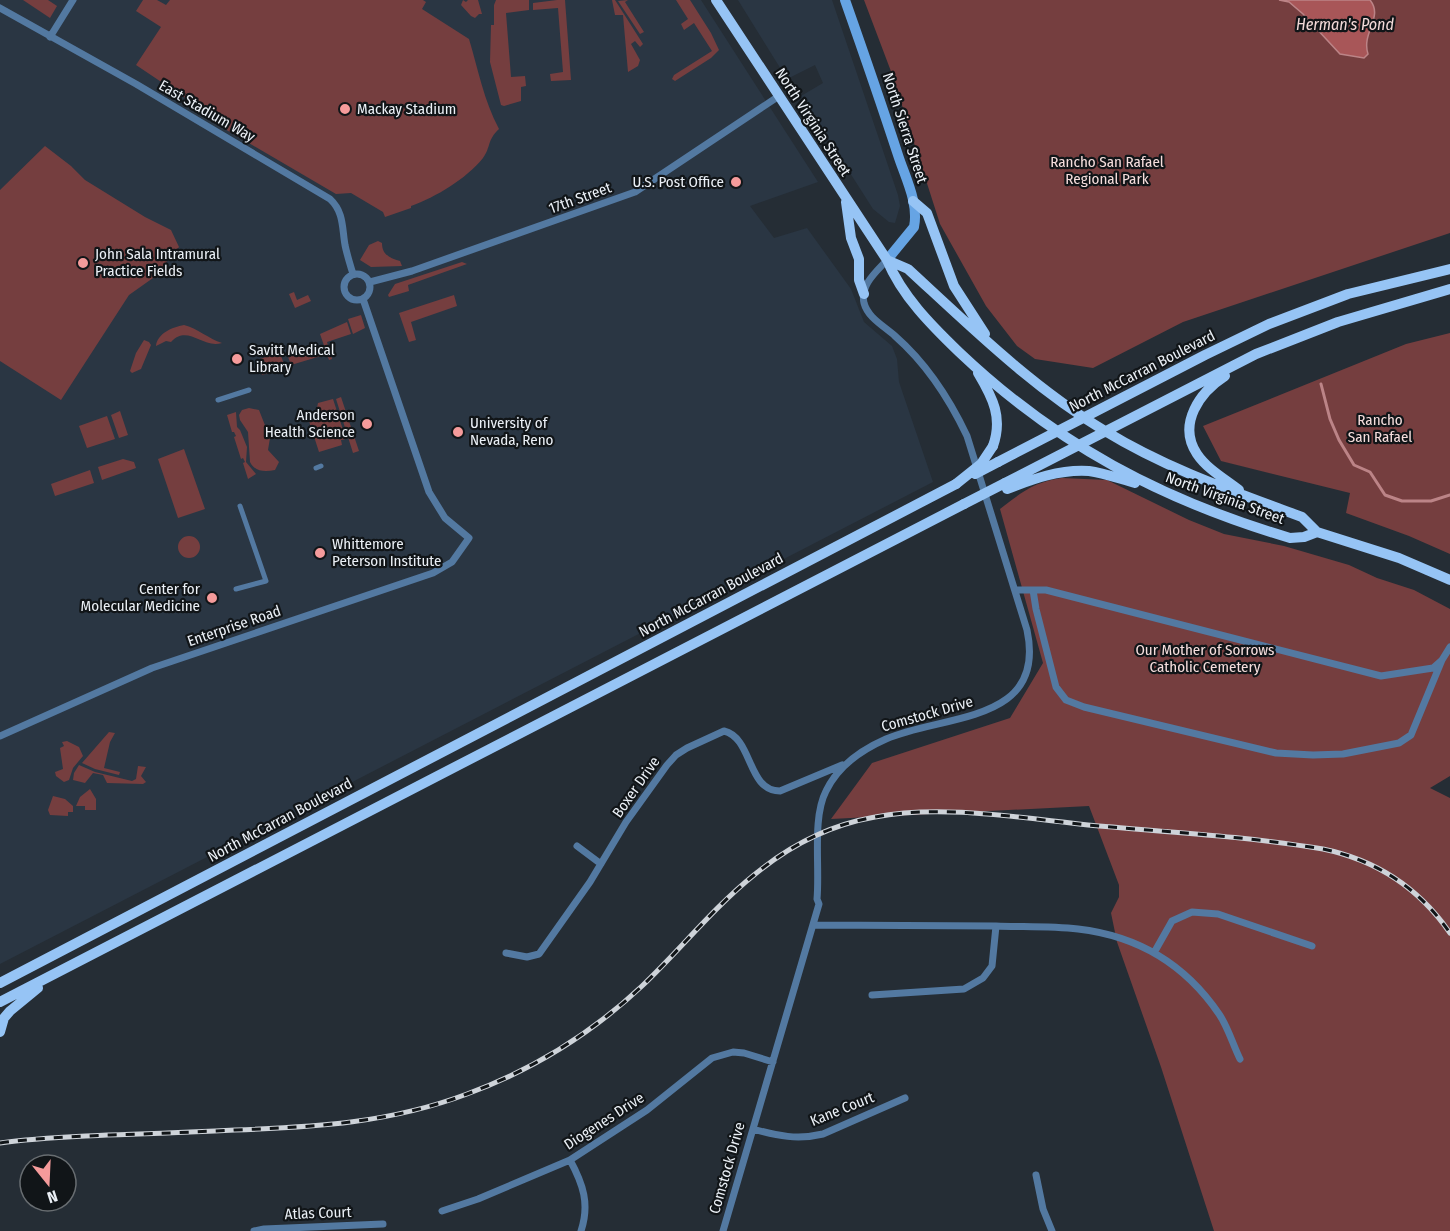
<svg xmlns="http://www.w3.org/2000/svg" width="1450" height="1231" viewBox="0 0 1450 1231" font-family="'Fira Sans Condensed',sans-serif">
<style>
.built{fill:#2a3643}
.green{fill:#753e3f}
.water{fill:#a85658;stroke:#bc8487;stroke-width:1.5}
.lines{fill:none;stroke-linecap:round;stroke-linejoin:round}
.stream{stroke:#bc8487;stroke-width:3}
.pedestrian{stroke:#5379a1;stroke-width:5}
.minor{stroke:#5379a1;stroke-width:7}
.secondary{stroke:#66a4e4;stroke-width:10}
.primary{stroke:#96c4f5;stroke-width:10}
.rail-casing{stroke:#ced3d9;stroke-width:5}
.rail{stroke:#111518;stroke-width:3;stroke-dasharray:9;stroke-linecap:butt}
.primary-bridge{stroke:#96c4f5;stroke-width:10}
.poi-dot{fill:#f59b9b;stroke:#111518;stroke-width:2}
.labels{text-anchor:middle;stroke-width:4.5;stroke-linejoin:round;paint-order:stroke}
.poi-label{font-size:15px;fill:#ebf0f6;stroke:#111518;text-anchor:start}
.street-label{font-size:15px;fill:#ebf0f6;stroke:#111518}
.park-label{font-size:15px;fill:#f6dedd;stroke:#111518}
.water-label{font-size:16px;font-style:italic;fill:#f3dad9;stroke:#111518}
</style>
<rect width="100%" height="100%" fill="#252d35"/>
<path class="built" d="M 0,0 L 701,0 L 818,182 L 750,206 L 774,238 L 807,228 L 851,289 L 864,322 L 892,346 L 897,359 L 899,382 L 933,482 L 0,964 Z
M 738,0 L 832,0 L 898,195 L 900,206 L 895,223 L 889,222 L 873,209 L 801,96 L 823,83 L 815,65 L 787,79 Z"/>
<path class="green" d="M 23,0 L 48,0 L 57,6 L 50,18 Z
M 143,0 L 157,0 L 166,5 L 170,0 L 423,0 L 426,2 L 422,9 L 469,39 C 478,69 484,101 499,129 C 487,140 491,147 483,158 C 466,179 436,197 411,206 L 411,208 L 385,217 L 383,212 L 351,193 L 336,194 L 201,115 L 203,110 L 136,65 L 161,27 L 136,11 Z
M 463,0 L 466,2 L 468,0 L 478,0 L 482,14 L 479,14 L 475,18 L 471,16 L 461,5 Z
M 496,0 L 529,0 L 529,10 L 506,13 L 511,77 L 525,76 L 526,86 L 521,87 L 521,101 L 504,106 L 501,105 L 490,62 L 491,25 L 494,25 L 494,5 Z
M 557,0 L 565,0 L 571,80 L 551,81 L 550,74 L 563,72 L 558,8 L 533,10 L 533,3 Z
M 612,0 L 615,0 L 643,44 L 640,47 L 635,41 L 631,44 L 640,60 L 638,66 L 628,72 L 623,15 L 615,15 Z
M 628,0 L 625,2 L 644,32 L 640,34 L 618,1 Z
M 676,0 L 690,0 L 711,33 L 719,50 L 711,58 L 675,81 L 672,79 L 674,75 L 712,51 L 694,23 L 684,30 L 681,24 L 688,19 Z
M 864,0 L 1450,0 L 1450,233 L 1183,322 L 1093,368 L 1035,359 L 1017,346 L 986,306 L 940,224 L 892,74 Z
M 45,146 L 71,166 L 85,180 L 145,217 L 171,230 L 179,247 L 153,278 L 129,295 L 61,400 L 0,361 L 0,190 Z
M 378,241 L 382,243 C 382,255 390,258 400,261 L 402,266 L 371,267 L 360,260 L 369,245 Z
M 462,262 L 467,264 L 408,285 L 409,291 L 389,297 L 388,295 L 395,284 Z
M 294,292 L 297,300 L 308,295 L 311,301 L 295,308 L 289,294 Z
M 454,295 L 457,306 L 411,322 L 416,340 L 409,342 L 399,313 Z
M 361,315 L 365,328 L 353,334 L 348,319 Z
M 347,322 L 351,334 L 327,342 L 332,359 L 329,360 L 320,334 Z
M 184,325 C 197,328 209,339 222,343 C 202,349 188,324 171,342 L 166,341 L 156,346 C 157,334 172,327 184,325 Z
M 1450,333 L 1450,554 L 1409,536 L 1346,513 L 1350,493 L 1221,461 L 1203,426 L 1406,344 Z
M 144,340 L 149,342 L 151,345 L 141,369 L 132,373 L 130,371 L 136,353 Z
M 317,345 L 321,356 L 291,365 L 287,354 Z
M 280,352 L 285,368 L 262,375 L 260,359 Z
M 341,397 L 359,451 L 353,453 L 336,399 Z
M 333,399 L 346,439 L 341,440 L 342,445 L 319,452 L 308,418 L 316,412 L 318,403 Z
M 249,408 L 259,410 L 270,438 L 268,450 L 279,462 L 275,470 C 265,472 255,472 250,462 L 248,432 L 240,420 L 239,415 L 242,410 Z
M 120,411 L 128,435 L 119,438 L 111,415 Z
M 236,412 L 237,427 L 240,430 L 247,447 L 246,462 L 256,474 L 248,479 L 243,463 L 245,462 L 243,458 L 241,459 L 234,437 L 236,436 L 234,432 L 232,432 L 227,415 Z
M 107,416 L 115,439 L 87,448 L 79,426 Z
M 184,449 L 205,509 L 178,518 L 158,459 Z
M 123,459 L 134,462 L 136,468 L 102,480 L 98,467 Z
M 90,470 L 94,483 L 55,496 L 51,484 Z
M 1062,478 L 1107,480 L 1189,520 L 1224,534 L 1284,546 L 1349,565 L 1377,578 L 1414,590 L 1450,609 L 1450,776 L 1430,788 L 1450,798 L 1450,1231 L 1214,1231 L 1161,1067 L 1117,942 L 1111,913 L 1119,897 L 1119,885 L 1089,806 L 831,819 L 872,763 L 1010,718 L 1043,663 L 1000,509 C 1022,492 1034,482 1062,478 Z
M178 547a11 11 0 1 1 22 0a11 11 0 1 1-22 0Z
M 109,732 L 115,733 L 110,742 L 104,768 L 120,772 L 119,775 L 95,769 L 82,763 Z
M 67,741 L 79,747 L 83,756 L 73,768 L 69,780 L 64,782 L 56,776 L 55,772 L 63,769 L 60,748 L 64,746 L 62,742 Z
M 79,765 L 95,772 L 132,781 L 136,779 L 138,766 L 146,767 L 141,776 L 146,782 L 143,784 L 107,783 L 103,775 L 93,773 L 85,783 L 73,780 L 74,773 Z
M 90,789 L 96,799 L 96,810 L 85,810 L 85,806 L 76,806 L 80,797 Z
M 53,796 L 65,799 L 73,806 L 73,812 L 68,812 L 68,816 L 50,815 L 48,810 Z"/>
<path class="water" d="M 1279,0 L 1370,0 C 1384,17 1361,33 1368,54 L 1364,58 L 1340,54 L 1303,14 L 1289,2 Z"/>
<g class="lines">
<path class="stream" d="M 1321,384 L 1330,419 L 1339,440 L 1354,465 L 1370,472 L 1385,495 L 1402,501 L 1431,501 L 1450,495"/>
<path class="pedestrian" d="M 218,400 L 249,390
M 316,468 L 321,466
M 240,506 L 266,581
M 236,589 L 266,581"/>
<path class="minor" d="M 0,8 L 136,84 L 330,199 C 344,212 342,228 345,245 C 347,255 350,264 353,274
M 50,37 L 73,0
M344 287a13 13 0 1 1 26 0a13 13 0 1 1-26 0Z
M 370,282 L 412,271 L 635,192 L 779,96
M 1015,590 L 1046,590 L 1381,676 L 1433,668 L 1442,660 L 1450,647
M 1033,590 L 1036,609 L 1056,687 L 1066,700 L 1084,707 L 1276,753 L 1313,755 L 1343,754 L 1399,743 L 1411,735 L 1442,660
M 0,736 L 152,668 L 433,573 L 452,562 L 469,538 L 445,518 L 429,492 L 363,299
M 577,846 L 601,864
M 813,925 L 996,926 L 992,966 L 983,978 L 964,989 L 872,995
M 996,926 C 1023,927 1051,926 1078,929 C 1138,936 1185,964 1219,1014 C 1228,1027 1233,1045 1240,1059
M 1155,951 L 1172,921 L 1192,912 L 1218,914 L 1312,946
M 506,953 L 527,957 L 539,954 L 590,882 L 626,822 L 667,765 L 676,755 L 687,748 L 724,731 C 753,738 747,791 780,791 L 842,765
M 753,1129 C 777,1136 798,1140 823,1134 L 905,1098
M 570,1160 C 583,1184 590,1204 581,1231
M 1036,1175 L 1043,1209 L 1052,1231
M 442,1211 L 478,1199 L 570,1160 L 647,1110 L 712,1058 L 733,1052 L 744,1053 L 773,1062
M 254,1231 L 264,1229 L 383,1224
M 723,1231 L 819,904 L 817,899 C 820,867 812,818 826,791 C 838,766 861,750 886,739 C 944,714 1047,724 1027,630 L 967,436 C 949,398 927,364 895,336 C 884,326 868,318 864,303 C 860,285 876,272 887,260"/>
<path class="secondary" d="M 845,0 C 863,51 881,103 898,155 C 905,177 919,203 914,227 L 887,260"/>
<path class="primary" d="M 716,0 L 887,260 C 902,296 931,325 959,352 C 1057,445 1162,500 1290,538 L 1304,537 L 1317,532 L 1399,558 L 1450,580
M 913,201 L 927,213 L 954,286 L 985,334
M 846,202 L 851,238 L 859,259 L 859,280 L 864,294
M 887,260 L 908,269 C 971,327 1032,387 1105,431 C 1167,469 1235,492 1302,517 L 1317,532
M 978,373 C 993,398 1003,418 993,446
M 1225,376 C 1200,392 1177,424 1197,454 C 1207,469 1225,479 1239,490
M 998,462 L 1205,355 L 1269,324 L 1348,294 L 1450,269
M 1005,483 L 1256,354 L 1338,322 L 1450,289
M 1007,489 C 1033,479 1060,469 1089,471 C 1104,473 1120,479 1135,483
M 0,983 L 956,484
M 0,1002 L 964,504
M 0,1032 L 4,1018 L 10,1011 L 38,988"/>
<defs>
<path id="rail" d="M 0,1143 C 35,1138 71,1137 107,1135 C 150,1134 193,1132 235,1130 C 316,1127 390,1123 467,1094 C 532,1070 592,1033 642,986 C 680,950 713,908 754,875 C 789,846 829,825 875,817 C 941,804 1021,818 1088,825 C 1166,832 1245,836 1323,849 C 1376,860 1419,888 1450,933"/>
</defs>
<use href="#rail" class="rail-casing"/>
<use href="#rail" class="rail"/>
<path class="primary-bridge" d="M 975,474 L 998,462
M 956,484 L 981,464 L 993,446
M 964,504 L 1005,483"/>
</g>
<g class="poi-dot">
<circle cx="345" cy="109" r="6"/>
<circle cx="736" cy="182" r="6"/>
<circle cx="83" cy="263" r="6"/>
<circle cx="237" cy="359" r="6"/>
<circle cx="367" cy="424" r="6"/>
<circle cx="458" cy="432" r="6"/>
<circle cx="320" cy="553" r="6"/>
<circle cx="212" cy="598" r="6"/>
</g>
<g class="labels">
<g class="poi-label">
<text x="357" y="114">Mackay Stadium</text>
<text x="724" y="187" text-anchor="end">U.S. Post Office</text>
<text x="95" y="259">John Sala Intramural<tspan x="95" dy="17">Practice Fields</tspan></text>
<text x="249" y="355">Savitt Medical<tspan x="249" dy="17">Library</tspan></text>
<text x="355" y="420" text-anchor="end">Anderson<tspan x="355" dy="17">Health Science</tspan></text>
<text x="470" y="428">University of<tspan x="470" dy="17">Nevada, Reno</tspan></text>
<text x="332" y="549">Whittemore<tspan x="332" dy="17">Peterson Institute</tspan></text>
<text x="200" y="594" text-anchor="end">Center for<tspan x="200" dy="17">Molecular Medicine</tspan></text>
</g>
<g class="street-label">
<text transform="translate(207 111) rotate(30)" y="5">East Stadium Way</text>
<text transform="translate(813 122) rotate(57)" y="5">North Virginia Street</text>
<text transform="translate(905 128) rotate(72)" y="5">North Sierra Street</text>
<text transform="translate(580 198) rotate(-20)" y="5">17th Street</text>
<text transform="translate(1142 371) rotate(-27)" y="5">North McCarran Boulevard</text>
<text transform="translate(1225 498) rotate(20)" y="5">North Virginia Street</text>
<text transform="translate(711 595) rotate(-28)" y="5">North McCarran Boulevard</text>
<text transform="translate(234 626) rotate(-19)" y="5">Enterprise Road</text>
<text transform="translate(927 714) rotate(-16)" y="5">Comstock Drive</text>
<text transform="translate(636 787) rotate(-55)" y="5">Boxer Drive</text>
<text transform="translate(280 820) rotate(-28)" y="5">North McCarran Boulevard</text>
<text transform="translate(842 1109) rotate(-22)" y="5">Kane Court</text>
<text transform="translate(604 1121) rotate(-33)" y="5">Diogenes Drive</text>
<text transform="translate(727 1168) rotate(-74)" y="5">Comstock Drive</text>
<text transform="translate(318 1213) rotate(-2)" y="5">Atlas Court</text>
</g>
<g class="park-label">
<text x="1107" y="167">Rancho San Rafael<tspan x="1107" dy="17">Regional Park</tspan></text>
<text x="1380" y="425">Rancho<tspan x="1380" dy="17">San Rafael</tspan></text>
<text x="1205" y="655">Our Mother of Sorrows<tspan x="1205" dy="17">Catholic Cemetery</tspan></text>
</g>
<g class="water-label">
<text x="1345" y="30">Herman's Pond</text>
</g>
</g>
<g transform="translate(48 1183) rotate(162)"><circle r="28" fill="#111518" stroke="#686d71" stroke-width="1.5"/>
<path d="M0-4.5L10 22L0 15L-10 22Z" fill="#f59b9b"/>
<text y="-9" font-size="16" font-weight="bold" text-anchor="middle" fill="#ebf0f6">N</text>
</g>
</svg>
